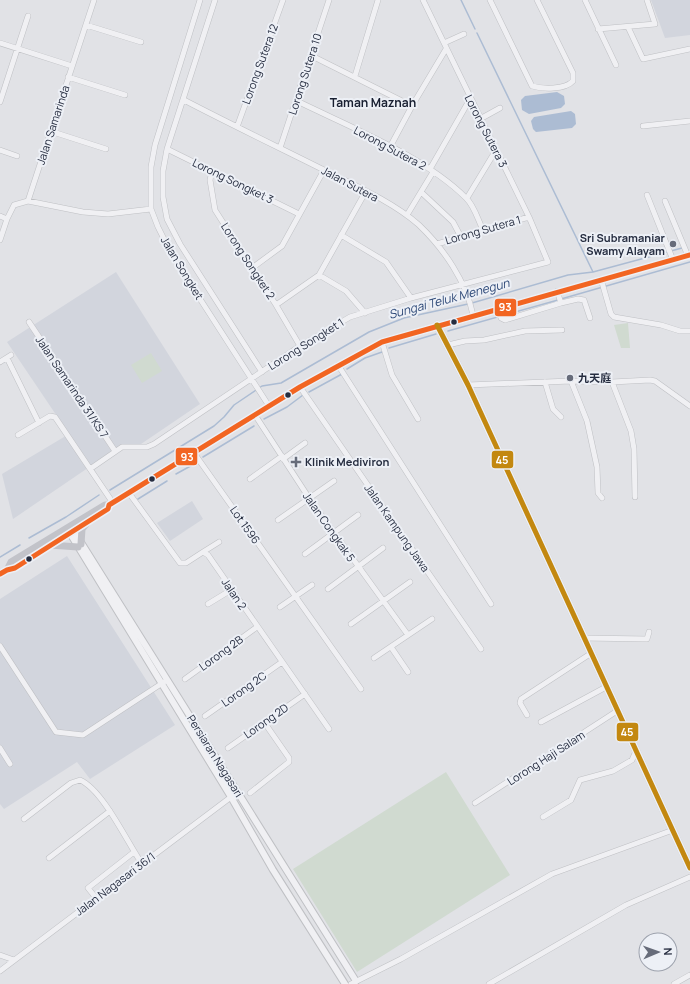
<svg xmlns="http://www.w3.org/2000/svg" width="690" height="984" viewBox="0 0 690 984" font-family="Manrope,'Noto Sans SC',sans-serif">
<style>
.built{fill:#d2d5dd}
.green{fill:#d0dad0}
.water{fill:#acbcd3}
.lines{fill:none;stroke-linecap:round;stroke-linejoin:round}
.stream{stroke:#acbcd3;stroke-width:1.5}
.minor-casing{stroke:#bfc0c4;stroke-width:6}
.tertiary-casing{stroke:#bfc0c4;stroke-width:8}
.minor{stroke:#f0f0f3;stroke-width:5}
.tertiary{stroke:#f0f0f3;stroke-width:6}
.secondary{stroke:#c2c3c9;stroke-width:7}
.bus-1-casing{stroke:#edf0f6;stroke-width:8}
.bus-2-casing{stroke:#edf0f6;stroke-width:8}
.bus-1{stroke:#f26522;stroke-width:5}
.bus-2{stroke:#c38810;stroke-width:5}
.poi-dot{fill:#676c7a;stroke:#edf0f6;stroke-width:1.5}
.bus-dot{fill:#262d40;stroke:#edf0f6;stroke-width:1.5}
.labels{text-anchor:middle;stroke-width:4;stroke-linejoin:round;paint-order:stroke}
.street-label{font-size:11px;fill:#262d40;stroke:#edf0f6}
.poi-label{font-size:11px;font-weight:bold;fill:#262d40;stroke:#edf0f6;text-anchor:start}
.neighbourhood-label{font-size:12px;font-weight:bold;fill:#181f31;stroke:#edf0f6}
.water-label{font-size:12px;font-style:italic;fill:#2d4877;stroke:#edf0f6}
.line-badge{stroke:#edf0f6;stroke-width:1.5}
.badge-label{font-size:11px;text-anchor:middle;font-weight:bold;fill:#fff}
</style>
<rect width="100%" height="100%" fill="#e1e2e6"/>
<path class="built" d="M 651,0 L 690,0 L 690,35 L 665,38 Z
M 116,272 L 200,404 L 141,444 L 123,444 L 13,519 L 2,474 L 69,434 L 7,342 Z
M 192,501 L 203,519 L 170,541 L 157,523 Z
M 67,556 L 175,725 L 90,779 L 77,762 L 4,809 L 0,804 L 0,599 Z"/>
<path class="green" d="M 628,323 L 630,348 L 621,348 L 614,325 Z
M 151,353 L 162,371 L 142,383 L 131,365 Z
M 446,772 L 510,875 L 357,972 L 293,869 Z"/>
<path class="water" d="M 557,92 L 564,96 L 565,104 L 561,108 L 529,114 L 522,110 L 521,100 L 525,96 Z
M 571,111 L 575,114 L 576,124 L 572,128 L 536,132 L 533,129 L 531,121 L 534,117 Z"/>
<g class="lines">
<path class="stream" d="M 461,0 L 475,29
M 477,33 L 593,272
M 561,299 L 690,262
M 472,303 L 568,275 L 593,272 L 682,248
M 448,331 L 558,300
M 389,348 L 436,334
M 347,369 L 365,358 L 382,352
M 309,392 L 342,374
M 264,419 L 287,407 L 303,395
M 203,457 L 254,426
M 176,474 L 196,463
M 110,490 L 214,426 L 224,417 L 234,405 L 262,386 L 281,383 L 369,332 L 404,318 L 468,304
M 138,499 L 167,481
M 29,538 L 66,517 L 99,495
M 0,557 L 20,545"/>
<defs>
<path id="minor" d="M 200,0 L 155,145 L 151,167 L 151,209 L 158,227 L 173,257 L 269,406
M 215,0 L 167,149 L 163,171 L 163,197 L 167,219 L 180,244 L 262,372
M 490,0 L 532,86 C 542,89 565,90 573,81 L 573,73 L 537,0
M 585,0 L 616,65
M 86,25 L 141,42
M 628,27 L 643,59 L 690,49
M 598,29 L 655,24 L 647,0
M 0,43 L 72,66
M 444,43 L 464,34
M 312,56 L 412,106
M 355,76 L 378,0
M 68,77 L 125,95
M 184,100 C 230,124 276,146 322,169 C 354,185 393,202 419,225 C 444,249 466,281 473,315
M 297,101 C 350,127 424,156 466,198 C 474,205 478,220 483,230
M 0,102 L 28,16
M 480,119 L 500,108
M 643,126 L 690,121
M 237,127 L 283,0
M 50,131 L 106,149
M 390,147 L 412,106 L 446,49
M 280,148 L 329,0
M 167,149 L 299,214
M 0,150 L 17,156
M 430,169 L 470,99
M 212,171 L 210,180 L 215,210 L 276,305 L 300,346
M 421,192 L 453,222 L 461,237
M 647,195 L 673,260
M 467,198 L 496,150
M 28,201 L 83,212 L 108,214 L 151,209
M 665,201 L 688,256
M 407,215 L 433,172
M 0,216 L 7,219
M 341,235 L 386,262 L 411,298
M 0,240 L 7,219 L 14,205 L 28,201 L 94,0
M 437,244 L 529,217
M 252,268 L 282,246 L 324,170
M 319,275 L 346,291 L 365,313
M 601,279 L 611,314 L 614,317 L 661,325 L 680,331 L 690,331
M 557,291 L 561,303 L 578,299 L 584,300 L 590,318
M 276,305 L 319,275 L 366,191
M 499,307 L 501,318 L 505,320 L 561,303
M 29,322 L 115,451
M 382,342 L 392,375 L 418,419
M 448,345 L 465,341 L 484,340 L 525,331 L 562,330
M 7,358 L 39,423
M 0,362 L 11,355
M 338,365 L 491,604
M 571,381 L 587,421 L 597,467 L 598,493 L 602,498
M 545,382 L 553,409 L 561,417
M 612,382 L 631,431 L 634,449 L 635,497
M 468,385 L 571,381 L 612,382 L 650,380 L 655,381 L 690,406
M 300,387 L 481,649
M 255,415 L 309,498 L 408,635
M 18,435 L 50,416 L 55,417 L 113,503
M 194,453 L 361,689
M 283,459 L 305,443
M 90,469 L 122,447 L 147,447 L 154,444 L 300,346 L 350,317 L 411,298 L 548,262 L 529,217 L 423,0
M 250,479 L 282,456
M 129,493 L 180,563 L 186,563 L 203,552 L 208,555 L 329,729
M 278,520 L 334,481
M 203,552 L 219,542
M 305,554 L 358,515
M 328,589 L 383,548
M 208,604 L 231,590
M 280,607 L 312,585
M 351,624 L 410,582
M 583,638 L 647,639 L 649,632
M 0,646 L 56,732 L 83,735 L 164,682
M 391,647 L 408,672
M 374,658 L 432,619
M 185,679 L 257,627
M 527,715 L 520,703 L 521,699 L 590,654
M 205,716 L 282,662
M 541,722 L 606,687
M 0,748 L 10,764
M 228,748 L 305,694
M 250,793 L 289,762 L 289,758 L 264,722
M 475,803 L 617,711
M 543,817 L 571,800 L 580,780 L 613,771 L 632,760 L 636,751
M 24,819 L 71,783 L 80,780 C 103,790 127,842 142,864
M 49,858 L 110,811
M 96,898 L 88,888 L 134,852
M 0,955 L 14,960
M 0,971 L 231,797
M 351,984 L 401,959 L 552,874 L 673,830
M 489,984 L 626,905 L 690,877
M 674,984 L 690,975"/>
<path id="tertiary" d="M 437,325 L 468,385 L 690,868
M 72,528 L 356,981
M 68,530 L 231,797 L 273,870 L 345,984"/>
</defs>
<use href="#minor" class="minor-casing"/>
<use href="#tertiary" class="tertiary-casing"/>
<use href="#minor" class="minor"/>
<use href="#tertiary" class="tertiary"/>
<path class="secondary" d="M 81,544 L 82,529 L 87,523
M 50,545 L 78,547
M 7,570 L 11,562 L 105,505 L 109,505
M 0,574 L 7,570 L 15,568 L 108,509 L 109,505 L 122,497 L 300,387 L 382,342 L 690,255"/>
<defs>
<path id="bus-1" d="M 0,574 L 7,570 L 15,568 L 108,509 L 109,505 L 122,497 L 300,387 L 382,342 L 690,255"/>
<path id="bus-2" d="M 437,325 L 468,385 L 690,868"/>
</defs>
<use href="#bus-1" class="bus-1-casing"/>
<use href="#bus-2" class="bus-2-casing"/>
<use href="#bus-1" class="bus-1"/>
<use href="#bus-2" class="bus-2"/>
</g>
<g class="poi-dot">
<circle cx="673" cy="244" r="4"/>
<circle cx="570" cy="378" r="4"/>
<path d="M294 456h4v4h4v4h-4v4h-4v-4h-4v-4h4z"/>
</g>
<g class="bus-dot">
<circle cx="454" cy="322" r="3.5"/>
<circle cx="288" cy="395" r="3.5"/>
<circle cx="152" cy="479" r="3.5"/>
<circle cx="29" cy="559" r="3.5"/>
</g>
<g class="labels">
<g class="street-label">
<text transform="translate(260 64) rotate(-70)" y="4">Lorong Sutera 12</text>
<text transform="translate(305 74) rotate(-72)" y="4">Lorong Sutera 10</text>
<text transform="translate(53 125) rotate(-72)" y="4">Jalan Samarinda</text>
<text transform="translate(486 131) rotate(63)" y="4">Lorong Sutera 3</text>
<text transform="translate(390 148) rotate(28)" y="4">Lorong Sutera 2</text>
<text transform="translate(233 181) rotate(26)" y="4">Lorong Songket 3</text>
<text transform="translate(350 184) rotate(28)" y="4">Jalan Sutera</text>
<text transform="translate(483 230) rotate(-16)" y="4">Lorong Sutera 1</text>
<text transform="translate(248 261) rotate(57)" y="4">Lorong Songket 2</text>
<text transform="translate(182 268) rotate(59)" y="4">Jalan Songket</text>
<text transform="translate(306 344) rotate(-32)" y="4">Lorong Songket 1</text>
<text transform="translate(72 387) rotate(56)" y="4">Jalan Samarinda 31/KS 7</text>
<text transform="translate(245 525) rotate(55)" y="4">Lot 1596</text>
<text transform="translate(329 527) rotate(55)" y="4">Jalan Congkak 5</text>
<text transform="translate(397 528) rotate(55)" y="4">Jalan Kampung Jawa</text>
<text transform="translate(234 594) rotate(56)" y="4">Jalan 2</text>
<text transform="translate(221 653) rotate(-36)" y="4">Lorong 2B</text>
<text transform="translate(244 689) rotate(-35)" y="4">Lorong 2C</text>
<text transform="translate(266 721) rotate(-35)" y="4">Lorong 2D</text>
<text transform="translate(215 756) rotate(58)" y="4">Persiaran Nagasari</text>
<text transform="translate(546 758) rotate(-33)" y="4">Lorong Haji Salam</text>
<text transform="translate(115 884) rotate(-37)" y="4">Jalan Nagasari 36/1</text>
</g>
<g class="poi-label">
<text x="665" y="242" text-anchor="end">Sri Subramaniar<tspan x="665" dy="13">Swamy Alayam</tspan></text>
<text x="578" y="382">九天庭</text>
<text x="305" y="466">Klinik Mediviron</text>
</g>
<g class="neighbourhood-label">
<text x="373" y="107">Taman Maznah</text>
</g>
<g class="water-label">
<text transform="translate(449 299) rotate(-15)" y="4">Sungai Teluk Menegun</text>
</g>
</g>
<g class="line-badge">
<rect x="494" y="298" width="23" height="19" rx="4" fill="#f26522"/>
<rect x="175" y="447" width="23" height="19" rx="4" fill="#f26522"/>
<rect x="491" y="450" width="23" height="19" rx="4" fill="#c38810"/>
<rect x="616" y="722" width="23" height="20" rx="4" fill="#c38810"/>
</g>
<g class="badge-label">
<text x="505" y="311">93</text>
<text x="187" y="461">93</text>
<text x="502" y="464">45</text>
<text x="627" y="736">45</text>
</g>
<g transform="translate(658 952) rotate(88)"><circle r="19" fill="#edf0f6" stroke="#9da2ad"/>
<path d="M0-3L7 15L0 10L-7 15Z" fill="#676c7a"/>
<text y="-6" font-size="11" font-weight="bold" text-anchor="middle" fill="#262d40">N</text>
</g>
</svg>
